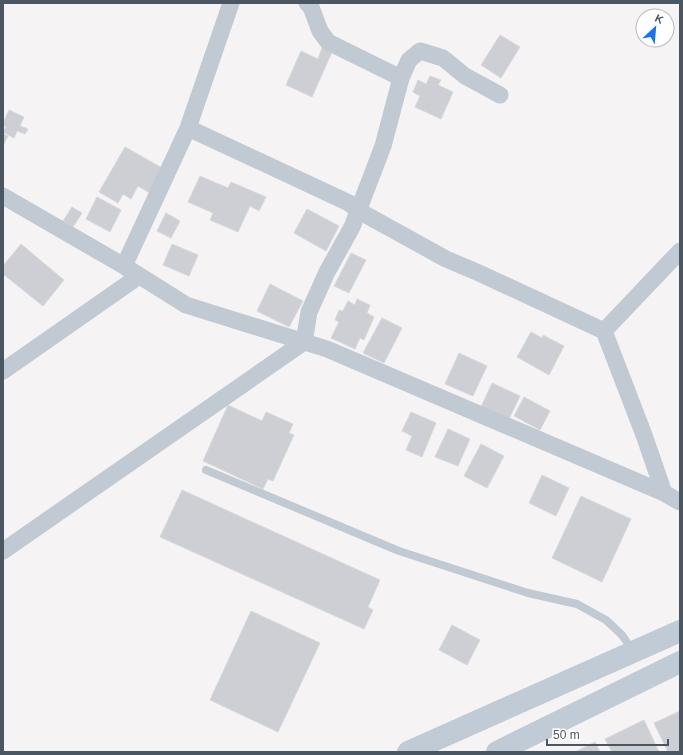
<svg xmlns="http://www.w3.org/2000/svg" width="683" height="755" viewBox="0 0 683 755" font-family="Arial,sans-serif">
<style>
.building{fill:#cdcfd5;stroke:#d7d9de}
.lines{fill:none;stroke-linecap:round;stroke-linejoin:round}
.lane{stroke:#c1cad2;stroke-width:8}
.street{stroke:#c1cad2;stroke-width:17}
.secondary{stroke:#c1cbd6;stroke-width:22}
</style>
<rect width="100%" height="100%" fill="#f5f3f3"/>
<path class="building" d="M 500,35 L 520,47 L 501,78 L 481,65 Z
M 322,48 L 332,52 L 312,97 L 286,85 L 301,51 L 318,59 Z
M 430,76 L 441,80 L 438,85 L 453,92 L 441,119 L 415,107 L 420,96 L 413,92 L 418,80 L 426,84 Z
M 9,110 L 24,117 L 20,126 L 28,129 L 25,134 L 17,131 L 14,138 L 3,132 L 6,127 L 3,125 L 3,123 Z
M 3,134 L 8,136 L 3,146 Z
M 125,147 L 164,169 L 150,193 L 138,186 L 131,199 L 123,194 L 118,203 L 99,192 Z
M 200,176 L 228,188 L 231,182 L 266,197 L 259,211 L 250,206 L 238,232 L 210,220 L 213,213 L 188,202 Z
M 97,197 L 121,210 L 110,232 L 86,219 Z
M 72,207 L 82,213 L 73,227 L 63,221 Z
M 307,209 L 339,226 L 326,251 L 294,233 Z
M 166,213 L 180,221 L 171,238 L 157,231 Z
M 21,244 L 64,280 L 43,306 L 3,274 L 3,266 Z
M 172,244 L 198,255 L 189,276 L 163,265 Z
M 351,253 L 366,260 L 349,293 L 334,286 Z
M 270,284 L 303,301 L 289,327 L 257,311 Z
M 357,299 L 370,305 L 367,313 L 374,317 L 364,340 L 360,338 L 355,349 L 331,338 L 339,322 L 335,320 L 339,310 L 343,311 L 348,301 L 355,305 Z
M 382,318 L 402,328 L 384,363 L 363,353 Z
M 531,332 L 542,338 L 543,335 L 564,346 L 549,375 L 517,357 Z
M 459,353 L 487,366 L 473,396 L 445,384 Z
M 492,383 L 520,396 L 509,419 L 481,407 Z
M 524,397 L 550,411 L 540,430 L 514,416 Z
M 228,405 L 262,421 L 266,412 L 293,424 L 289,433 L 294,435 L 273,481 L 268,479 L 263,489 L 203,461 Z
M 411,412 L 436,423 L 422,457 L 406,450 L 412,436 L 402,431 Z
M 448,429 L 470,439 L 458,466 L 435,457 Z
M 481,444 L 504,456 L 487,488 L 464,476 Z
M 542,475 L 569,488 L 556,516 L 529,503 Z
M 182,490 L 380,580 L 368,607 L 373,610 L 364,629 L 160,537 Z
M 581,496 L 631,519 L 602,582 L 552,558 Z
M 251,611 L 320,643 L 278,732 L 210,700 Z
M 452,625 L 480,640 L 467,665 L 439,650 Z
M 680,711 L 680,752 L 668,752 L 654,723 Z
M 644,720 L 659,752 L 612,752 L 605,739 Z
M 595,742 L 600,752 L 575,752 Z"/>
<g class="lines">
<path class="lane" d="M 206,470 L 399,551 L 528,593 L 577,604 L 606,620 L 622,635 L 633,651"/>
<path class="street" d="M 307,3 L 311,7 L 320,31 L 328,42 L 401,78 L 409,60 L 420,51 L 443,58 L 465,76 L 500,95
M 188,128 L 231,3
M 3,196 L 124,266 L 186,305 L 327,349 L 664,493 L 680,502
M 124,266 L 188,128 L 349,203 L 359,211 L 446,259 L 479,273 L 604,331 L 644,435 L 664,493
M 604,331 L 680,251
M 3,371 L 139,276
M 3,551 L 304,342 L 309,312 L 327,272 L 352,227 L 383,146 L 401,78"/>
<path class="secondary" d="M 408,752 L 680,631
M 497,752 L 680,662"/>
</g>
<rect width="683" height="755" fill="none" stroke="#4a5661" stroke-width="8"/>
<g transform="translate(655 28) rotate(26)"><circle r="19" fill="#ffffff" stroke="#b7bbc0"/>
<path d="M0-3L7 15L0 10L-7 15Z" fill="#1a73e8"/>
<text y="-6" font-size="11" font-weight="bold" text-anchor="middle" fill="#4a5661">K</text>
</g>
<path d="M547 739v6h121v-6" fill="none" stroke="#4a5661" stroke-width="2"/>
<text x="553" y="739" font-size="12" fill="#4a5661" stroke="#ffffff" stroke-width="3" paint-order="stroke">50 m</text>
</svg>
